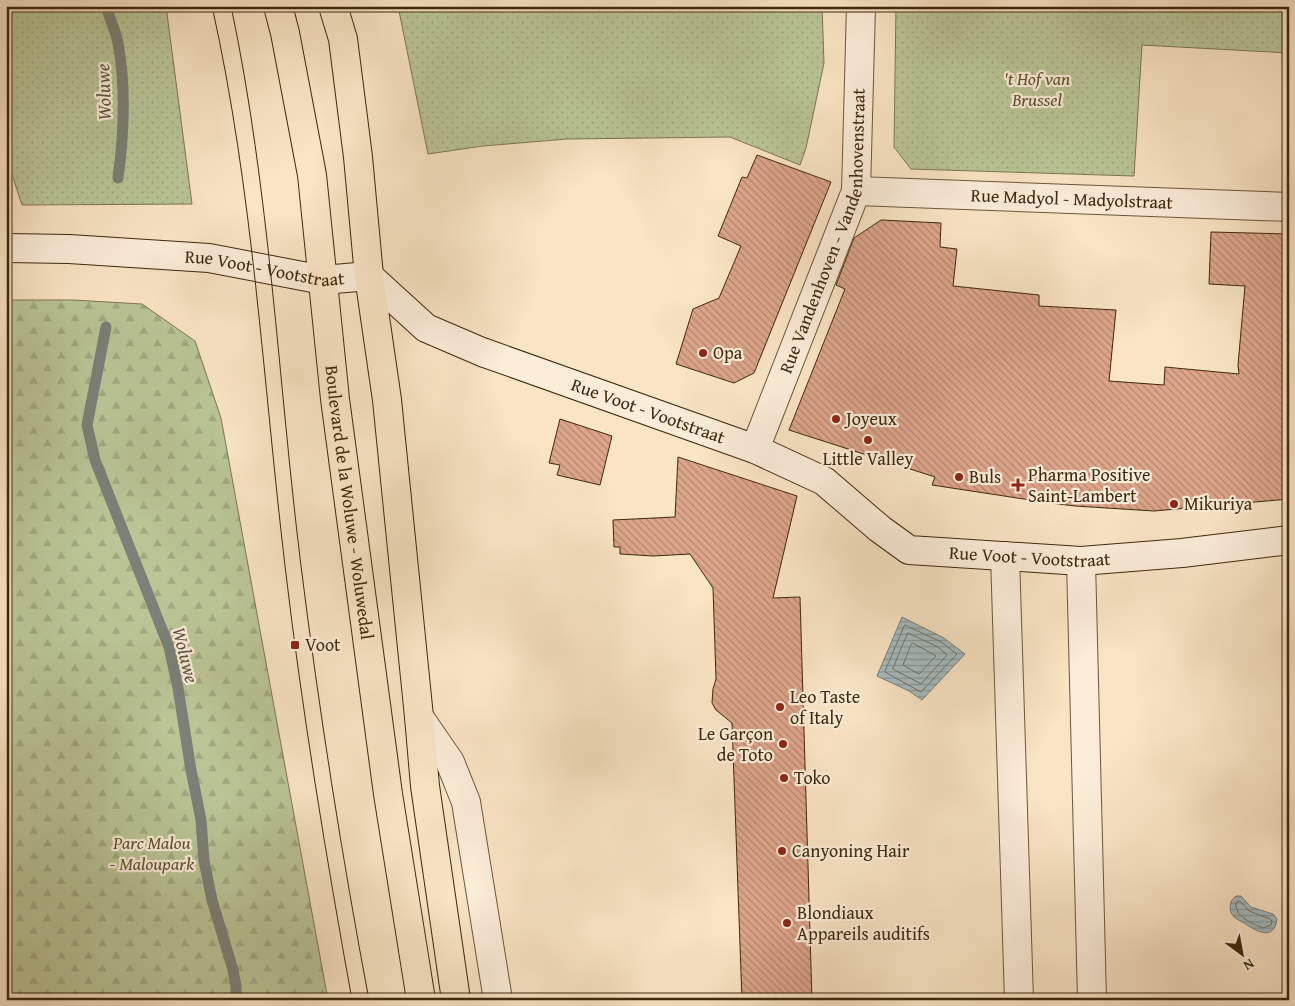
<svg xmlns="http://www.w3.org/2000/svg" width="1295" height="1006" viewBox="0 0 1295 1006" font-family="'Gentium Book Plus',serif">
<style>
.green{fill:url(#green-dots);stroke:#7c7652}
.forest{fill:url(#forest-firs);stroke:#7c7652}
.water{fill:url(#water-rules);stroke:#7b8078}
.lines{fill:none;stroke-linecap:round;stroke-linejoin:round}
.shore{stroke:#707266;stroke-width:1}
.stream{stroke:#7b8078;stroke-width:11}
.building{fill:url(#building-back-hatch);stroke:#3d280d}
.street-casing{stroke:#6c573b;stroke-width:30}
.secondary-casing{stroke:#3d280d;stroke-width:30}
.highway-casing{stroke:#3d280d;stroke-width:30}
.street{stroke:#fbedd9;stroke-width:28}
.secondary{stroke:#fbedd9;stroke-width:28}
.highway{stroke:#f9e4c4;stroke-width:28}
.tram{stroke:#3d280d;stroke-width:1}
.poi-dot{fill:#8f2418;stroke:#fbedd9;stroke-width:2}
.labels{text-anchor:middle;stroke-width:4.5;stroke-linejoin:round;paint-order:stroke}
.park-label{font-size:18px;font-style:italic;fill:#5c4f2f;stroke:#fbedd9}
.street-label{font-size:18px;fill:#3d280d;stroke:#fbedd9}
.poi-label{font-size:18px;fill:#3d280d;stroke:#fbedd9;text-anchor:start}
.water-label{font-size:19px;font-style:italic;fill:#5c5442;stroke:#fbedd9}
</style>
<defs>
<pattern id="green-dots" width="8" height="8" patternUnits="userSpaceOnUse" patternTransform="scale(1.25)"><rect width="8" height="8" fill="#bac596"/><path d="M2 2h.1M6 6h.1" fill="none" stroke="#a1a980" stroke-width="1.8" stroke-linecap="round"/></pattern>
<pattern id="forest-firs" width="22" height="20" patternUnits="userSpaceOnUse" patternTransform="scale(1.25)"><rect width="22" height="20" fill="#bac596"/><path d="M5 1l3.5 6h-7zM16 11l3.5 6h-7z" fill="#a1a980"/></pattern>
<pattern id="water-rules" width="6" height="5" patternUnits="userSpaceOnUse" patternTransform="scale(1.25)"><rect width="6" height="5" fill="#a4bbbf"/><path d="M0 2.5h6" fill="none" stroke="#87989a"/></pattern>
<pattern id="building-back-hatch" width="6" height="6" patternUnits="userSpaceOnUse" patternTransform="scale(1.25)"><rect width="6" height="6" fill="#dda58a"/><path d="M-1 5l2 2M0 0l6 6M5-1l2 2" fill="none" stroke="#b4866f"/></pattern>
</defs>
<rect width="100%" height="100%" fill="#f9e4c4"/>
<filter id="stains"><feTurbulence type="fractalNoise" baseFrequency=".004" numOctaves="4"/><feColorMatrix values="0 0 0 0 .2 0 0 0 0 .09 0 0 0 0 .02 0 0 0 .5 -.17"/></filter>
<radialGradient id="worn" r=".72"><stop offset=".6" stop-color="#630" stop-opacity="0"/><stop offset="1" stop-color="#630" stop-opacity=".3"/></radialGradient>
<path class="green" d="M 6,6 L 166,6 L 192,204 L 22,205 L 6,156 Z
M 398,6 L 822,6 L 824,63 L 806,148 L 800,165 L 730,137 L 567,139 L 483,146 L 428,154 Z
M 896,6 L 1289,6 L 1289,53 L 1142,45 L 1134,176 L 911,169 L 894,147 Z"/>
<path class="forest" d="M 7,300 L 73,300 L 142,304 L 195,341 L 221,418 L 328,1000 L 6,1000 Z"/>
<path class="water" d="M 902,617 L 944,638 L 965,654 L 922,700 L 909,691 L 877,676 Z
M 1236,896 L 1241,896 L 1251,907 L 1273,914 L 1277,919 C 1274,942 1256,931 1244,923 C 1241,921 1236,919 1234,917 C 1229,912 1230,907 1231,901 Z"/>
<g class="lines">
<path class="shore" d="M 905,625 L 941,642 L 957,654 L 921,692 L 885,672 Z
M 908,633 L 938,647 L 947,655 L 921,684 L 893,669 Z
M 913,643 L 936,656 L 919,674 L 903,665 L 911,645 Z
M 1238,901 L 1241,902 L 1249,911 L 1270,919 L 1272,921 L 1271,925 L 1263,928 C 1253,924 1234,916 1236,904 Z"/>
<path class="stream" d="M 106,6 C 109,18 116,31 118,43 C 126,87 124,134 118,178
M 106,327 L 87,425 L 95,460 L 169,647 L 178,688 L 191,770 L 201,820 L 204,861 L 212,900 L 233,970 L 236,986 L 236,1000"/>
</g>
<path class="building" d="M 757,155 L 831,182 L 754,373 L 734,383 L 676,364 L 693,309 L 719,298 L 741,246 L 718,236 L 742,177 L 747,178 Z
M 881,220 L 941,223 L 940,247 L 957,249 L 953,286 L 1039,295 L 1039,306 L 1116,310 L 1109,381 L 1164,385 L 1165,367 L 1239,374 L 1238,365 L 1245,286 L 1209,284 L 1211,232 L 1289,234 L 1289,499 L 1154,511 L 1075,506 L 1050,503 L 932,485 L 935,477 L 789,430 L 845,289 L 836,285 L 854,238 Z
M 560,419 L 612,436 L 600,485 L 557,475 L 560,465 L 549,463 Z
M 678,457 L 797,496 L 773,598 L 800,597 L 812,1000 L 742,1000 L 732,723 L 716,710 L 712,703 L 713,689 L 716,679 L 713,588 L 690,554 L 653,556 L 620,554 L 620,547 L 614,547 L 613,520 L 675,517 Z"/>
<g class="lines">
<defs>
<g id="street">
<path id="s1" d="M 856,191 L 1289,207"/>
<path id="s2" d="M 755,449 L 856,191 L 861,6"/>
<path d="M 1005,556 L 1019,1000"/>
<path d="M 1081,561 L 1092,1000"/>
<path d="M 419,717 L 450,762 L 466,802 L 498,1000"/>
</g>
<g id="secondary">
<path id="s3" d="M 6,248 L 69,249 L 209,258 L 323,280 L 369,276 L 426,328 L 482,352 L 755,449 L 824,481 L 880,529 L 909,550 L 1081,561 L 1182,553 L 1289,540"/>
</g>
<g id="highway">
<path id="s4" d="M 278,6 L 285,33 L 312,175 L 335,399 L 388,794 L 421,1000"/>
<path d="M 333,6 L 343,39 L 358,157 L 369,276 L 387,400 L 419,717 L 425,786 L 456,1000"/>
</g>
</defs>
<use href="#street" class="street-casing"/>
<use href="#secondary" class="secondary-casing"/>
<use href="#highway" class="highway-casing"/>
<use href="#street" class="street"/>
<use href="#secondary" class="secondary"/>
<use href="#highway" class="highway"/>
<path class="tram" d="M 212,6 C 253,190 263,380 285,566 C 302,711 326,856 352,1000
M 231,6 C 270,191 278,380 301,566 C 319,710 342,857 369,1000"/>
</g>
<g class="poi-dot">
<circle cx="703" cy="353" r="5"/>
<circle cx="836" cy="419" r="5"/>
<circle cx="868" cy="440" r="5"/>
<circle cx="959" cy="477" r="5"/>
<path d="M1015.5 477.5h5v5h5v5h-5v5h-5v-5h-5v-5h5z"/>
<circle cx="1174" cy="504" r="5"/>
<rect x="290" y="640" width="10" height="10" rx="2.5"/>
<circle cx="780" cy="707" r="5"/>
<circle cx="783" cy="744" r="5"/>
<circle cx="784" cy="778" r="5"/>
<circle cx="782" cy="851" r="5"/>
<circle cx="787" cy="923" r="5"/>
</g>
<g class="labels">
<g class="park-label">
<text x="1037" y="85">'t Hof van<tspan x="1037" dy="21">Brussel</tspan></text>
<text x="152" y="849">Parc Malou<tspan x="152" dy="21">- Maloupark</tspan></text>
</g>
<g class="street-label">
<text dy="6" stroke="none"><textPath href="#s1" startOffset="216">Rue Madyol - Madyolstraat</textPath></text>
<text dy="6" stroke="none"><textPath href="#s2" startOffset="231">Rue Vandenhoven - Vandenhovenstraat</textPath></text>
<text dy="6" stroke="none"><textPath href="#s3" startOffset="260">Rue Voot - Vootstraat</textPath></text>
<text dy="6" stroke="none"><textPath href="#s3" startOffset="680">Rue Voot - Vootstraat</textPath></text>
<text dy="6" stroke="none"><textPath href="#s4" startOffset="502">Boulevard de la Woluwe - Woluwedal</textPath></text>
<text dy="6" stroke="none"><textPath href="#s3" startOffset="1100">Rue Voot - Vootstraat</textPath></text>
</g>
<g class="poi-label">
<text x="713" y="359">Opa</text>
<text x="846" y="425">Joyeux</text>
<text x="868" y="465" text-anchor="middle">Little Valley</text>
<text x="1028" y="481">Pharma Positive<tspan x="1028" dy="21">Saint-Lambert</tspan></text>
<text x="969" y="483">Buls</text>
<text x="1184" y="510">Mikuriya</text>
<text x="305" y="651">Voot</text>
<text x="790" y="703">Leo Taste<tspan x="790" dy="21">of Italy</tspan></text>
<text x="773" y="740" text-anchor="end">Le Garçon<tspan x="773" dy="21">de Toto</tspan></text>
<text x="794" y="784">Toko</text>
<text x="792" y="857">Canyoning Hair</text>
<text x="797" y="919">Blondiaux<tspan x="797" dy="21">Appareils auditifs</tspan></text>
</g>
<g class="water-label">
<text transform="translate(103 92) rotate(-92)" y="7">Woluwe</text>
<text transform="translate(186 655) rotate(76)" y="7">Woluwe</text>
</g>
</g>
<rect width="1295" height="1006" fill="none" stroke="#f9e4c4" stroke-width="25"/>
<rect x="8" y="8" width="1280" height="991" fill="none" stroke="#3d280d" stroke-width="2.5"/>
<rect x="12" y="12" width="1270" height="981" fill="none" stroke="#3d280d"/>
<g transform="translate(1242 954) rotate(148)" stroke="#fbedd9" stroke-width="4" paint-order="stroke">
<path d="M0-4L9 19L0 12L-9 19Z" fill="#3d280d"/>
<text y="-8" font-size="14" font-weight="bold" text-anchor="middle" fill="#3d280d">N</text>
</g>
<rect width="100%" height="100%" filter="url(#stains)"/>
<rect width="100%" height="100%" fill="url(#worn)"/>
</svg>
